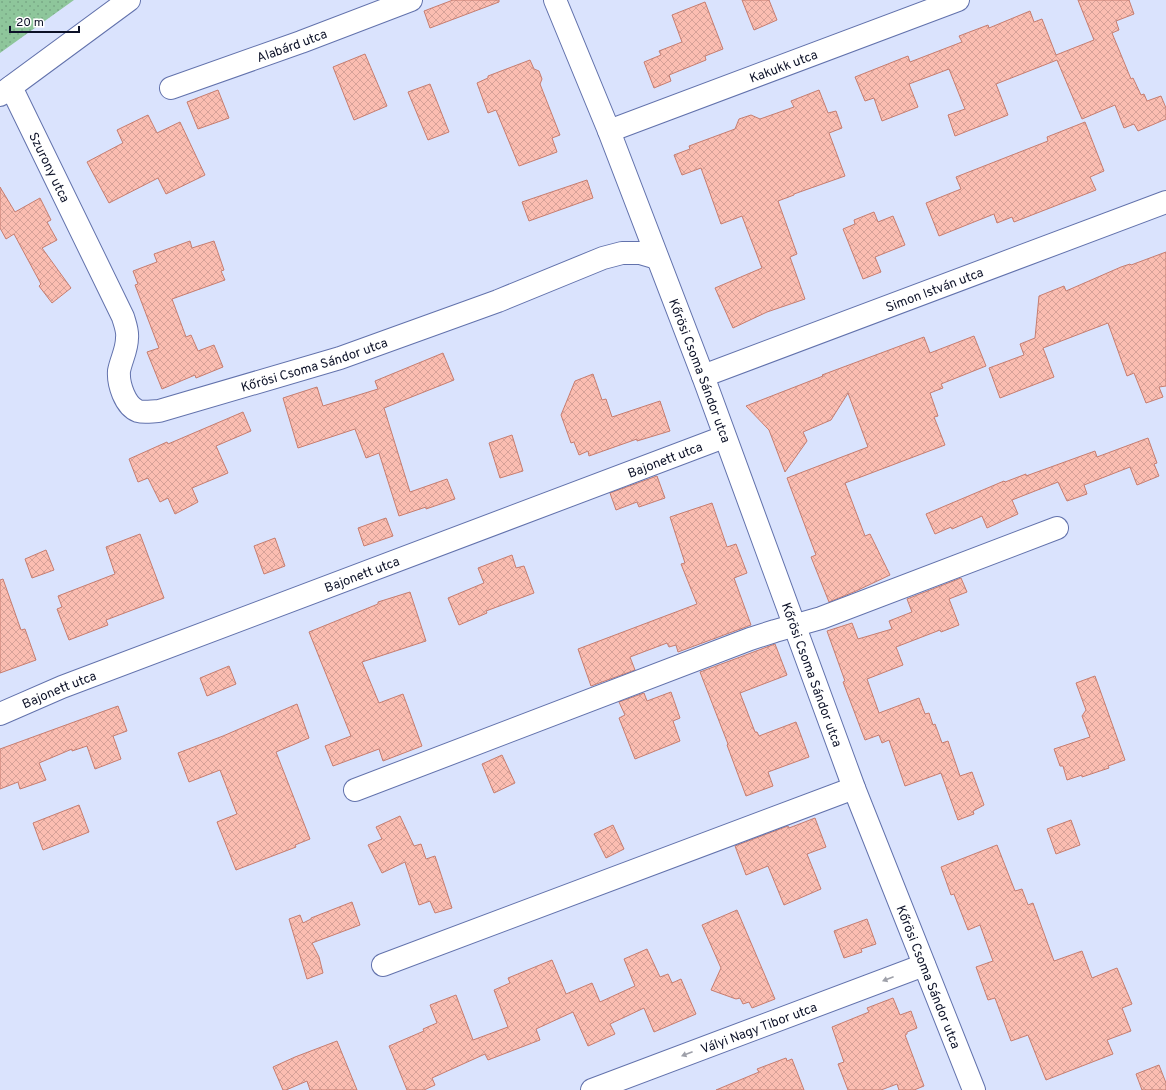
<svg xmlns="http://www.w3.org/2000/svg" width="1166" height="1090" viewBox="0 0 1166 1090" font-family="Overpass,sans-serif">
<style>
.grass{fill:url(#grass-dots)}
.building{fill:url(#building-cross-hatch);stroke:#c57d70}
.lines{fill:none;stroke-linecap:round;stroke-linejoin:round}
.minor-casing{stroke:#6272ac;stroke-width:24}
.minor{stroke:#fff;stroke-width:22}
.oneway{fill:#9ea0a9}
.labels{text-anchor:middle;stroke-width:3;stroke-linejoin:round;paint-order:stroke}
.street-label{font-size:13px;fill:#0c1127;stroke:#fff}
</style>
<defs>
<pattern id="grass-dots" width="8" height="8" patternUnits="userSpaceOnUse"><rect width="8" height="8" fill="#8ec69b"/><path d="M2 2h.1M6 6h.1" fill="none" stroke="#79a986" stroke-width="1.8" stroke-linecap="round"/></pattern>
<pattern id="building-cross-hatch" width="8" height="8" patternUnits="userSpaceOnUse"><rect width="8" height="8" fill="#fbbdb1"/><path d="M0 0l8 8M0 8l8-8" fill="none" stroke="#d6a198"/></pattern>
</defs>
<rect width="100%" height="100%" fill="#dae3fd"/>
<path class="grass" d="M 0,0 L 74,0 L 0,53 Z"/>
<path class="building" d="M 453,0 L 499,0 L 499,2 L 430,28 L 424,11 Z
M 742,0 L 769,0 L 777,20 L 754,30 Z
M 1078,0 L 1129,0 L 1134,14 L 1116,21 L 1119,30 L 1112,33 L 1131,79 L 1133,78 L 1141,95 L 1144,94 L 1147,101 L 1161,96 L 1166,108 L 1166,119 L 1138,131 L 1134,124 L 1124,128 L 1115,105 L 1082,119 L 1057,60 L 996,84 L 1008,115 L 955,136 L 948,115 L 965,109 L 949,69 L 909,84 L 918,107 L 882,121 L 874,98 L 865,101 L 855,77 L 908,56 L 910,62 L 962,42 L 959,36 L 988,25 L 989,28 L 1030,11 L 1034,22 L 1042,19 L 1056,55 L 1094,40 Z
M 705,2 L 723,49 L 705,56 L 706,60 L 669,75 L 671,81 L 654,88 L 644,62 L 661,55 L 659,51 L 682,42 L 672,15 Z
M 365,54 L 387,106 L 354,120 L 333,67 Z
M 530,60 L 534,69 L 539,71 L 542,79 L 540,84 L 560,135 L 552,138 L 557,152 L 519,166 L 496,110 L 488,113 L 477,83 L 488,78 L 488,76 Z
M 430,84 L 449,132 L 428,140 L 408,92 Z
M 218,90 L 229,118 L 198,129 L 187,102 Z
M 819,90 L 828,113 L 836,111 L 842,128 L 829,133 L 845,176 L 794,194 L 794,195 L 778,201 L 797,254 L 790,257 L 805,299 L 767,312 L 733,328 L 715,288 L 762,268 L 742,216 L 721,224 L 701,168 L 682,175 L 674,155 L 690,149 L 689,146 L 735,129 L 739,119 L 751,115 L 760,119 L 794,107 L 791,101 Z
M 148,115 L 157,133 L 180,122 L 205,175 L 166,194 L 158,178 L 109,203 L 87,162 L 123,143 L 117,130 Z
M 1085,122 L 1104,171 L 1090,177 L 1096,190 L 1014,222 L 1012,217 L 997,223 L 994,214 L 939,236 L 926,203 L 961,189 L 956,177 L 1048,141 L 1047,137 Z
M 587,180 L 593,198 L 529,221 L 522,202 Z
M 0,187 L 15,212 L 40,198 L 51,220 L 47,222 L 57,240 L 42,248 L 71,288 L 52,303 L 39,286 L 41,284 L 14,234 L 6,239 L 0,228 Z
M 874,212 L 878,222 L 893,216 L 905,245 L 875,257 L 881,272 L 863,279 L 843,229 L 855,224 L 854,220 Z
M 190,241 L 192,248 L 214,241 L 224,270 L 221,271 L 225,280 L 172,299 L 186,337 L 191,335 L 198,351 L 214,345 L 223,367 L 196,378 L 195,375 L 162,389 L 147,352 L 159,348 L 135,285 L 138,284 L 133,271 L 157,262 L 154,254 Z
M 1166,252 L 1166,386 L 1159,387 L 1163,397 L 1146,403 L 1134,373 L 1127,376 L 1108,323 L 1043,348 L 1054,377 L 1000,398 L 989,368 L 1024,355 L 1020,344 L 1035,338 L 1039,296 L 1064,286 L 1066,291 L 1121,267 L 1130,264 L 1131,265 Z
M 974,336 L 986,366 L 941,384 L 943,388 L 930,393 L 938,416 L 934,417 L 945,445 L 845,483 L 865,536 L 870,534 L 890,575 L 856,591 L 829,602 L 811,557 L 816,555 L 787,478 L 868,447 L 848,393 L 831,420 L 803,432 L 807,441 L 785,472 L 769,430 L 746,406 L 823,376 L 822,375 L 924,337 L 930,353 Z
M 443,353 L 454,380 L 384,408 L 410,492 L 447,479 L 455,499 L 426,509 L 426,507 L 399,516 L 379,453 L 366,458 L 355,429 L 298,448 L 283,398 L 317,387 L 323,406 L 378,389 L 375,381 Z
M 593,374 L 602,400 L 606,399 L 612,417 L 660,401 L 670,431 L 637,441 L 637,439 L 589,456 L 588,451 L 579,455 L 574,442 L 571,443 L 561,415 L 575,381 Z
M 243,412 L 251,431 L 216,446 L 228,473 L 192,488 L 198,502 L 175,514 L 168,498 L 160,502 L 148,478 L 138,482 L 129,459 L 167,442 L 168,444 Z
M 512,435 L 523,471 L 500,478 L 489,443 Z
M 1148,438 L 1157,463 L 1154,464 L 1159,476 L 1137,485 L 1130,467 L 1084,485 L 1087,494 L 1067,501 L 1058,482 L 1012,500 L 1018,514 L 987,528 L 982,516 L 952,529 L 951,527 L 935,534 L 926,514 L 1004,481 L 1005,482 L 1026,474 L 1026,476 L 1095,451 L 1097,457 Z
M 657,476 L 665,498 L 639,507 L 637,502 L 616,510 L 610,493 Z
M 712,503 L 727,547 L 736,544 L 747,573 L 734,578 L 751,625 L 678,652 L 676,645 L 669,647 L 667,643 L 630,657 L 635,670 L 591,686 L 578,649 L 697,604 L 681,564 L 685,563 L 670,517 Z
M 386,518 L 393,536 L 364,546 L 358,528 Z
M 140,534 L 164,598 L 106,620 L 108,625 L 69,640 L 57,609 L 62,607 L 58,596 L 115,574 L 106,547 Z
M 275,538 L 285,566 L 264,574 L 254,546 Z
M 46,550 L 54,570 L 32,578 L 25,559 Z
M 512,555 L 516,568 L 524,566 L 534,593 L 486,611 L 487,613 L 459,625 L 448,598 L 484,583 L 478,568 Z
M 961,578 L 967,592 L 949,599 L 959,625 L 941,632 L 940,630 L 896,647 L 903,665 L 867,679 L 879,713 L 919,698 L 925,714 L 929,713 L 933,725 L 935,724 L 942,743 L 948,741 L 960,776 L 972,772 L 984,805 L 973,811 L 974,814 L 958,820 L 941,773 L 905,786 L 889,740 L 882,743 L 879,735 L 865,740 L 843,682 L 845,681 L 827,631 L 852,623 L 858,639 L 892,629 L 889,621 L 912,612 L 907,599 Z
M 3,579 L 21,630 L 25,629 L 36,660 L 0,673 L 0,580 Z
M 410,592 L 426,641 L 362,662 L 379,703 L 403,694 L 422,746 L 383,761 L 379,749 L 333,766 L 325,746 L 351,736 L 309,632 L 378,604 L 378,602 Z
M 775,644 L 787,675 L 740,693 L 755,732 L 757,732 L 759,736 L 796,722 L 809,757 L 768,772 L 773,786 L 746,796 L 727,745 L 728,744 L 700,672 Z
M 229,666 L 236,684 L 207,696 L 200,678 Z
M 1095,676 L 1125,760 L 1108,766 L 1109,768 L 1082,777 L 1082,775 L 1067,780 L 1063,766 L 1060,766 L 1054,749 L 1090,737 L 1082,716 L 1086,710 L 1076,683 Z
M 671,692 L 680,718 L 673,721 L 680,741 L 635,759 L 619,718 L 625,715 L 619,702 L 644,693 L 647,701 Z
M 297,704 L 309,738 L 276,752 L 310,839 L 295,845 L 296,847 L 236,870 L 217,822 L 237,814 L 220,770 L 189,782 L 178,753 L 223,736 Z
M 118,706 L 127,731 L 113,736 L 121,759 L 95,769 L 87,746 L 72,751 L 72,749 L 39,763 L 46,780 L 20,789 L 18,782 L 0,789 L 0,749 Z
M 502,755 L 515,783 L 494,793 L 482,764 Z
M 79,805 L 89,832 L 43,850 L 33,823 Z
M 400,816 L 414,846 L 421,844 L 426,859 L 435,856 L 452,908 L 435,913 L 430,901 L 419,905 L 405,862 L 382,873 L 368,845 L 382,839 L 376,827 Z
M 815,818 L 826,847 L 807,854 L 821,889 L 784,905 L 768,866 L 746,875 L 735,846 L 788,826 L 789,828 Z
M 1071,820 L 1080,845 L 1056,854 L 1047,829 Z
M 613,825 L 624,849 L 606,858 L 594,834 Z
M 997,845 L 1015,891 L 1022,889 L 1028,905 L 1033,903 L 1054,961 L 1082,951 L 1092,978 L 1117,968 L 1132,1004 L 1122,1008 L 1131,1031 L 1107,1040 L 1113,1054 L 1046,1080 L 1028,1035 L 1011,1041 L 995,998 L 988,1000 L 976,967 L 993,961 L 980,925 L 968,930 L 954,894 L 951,895 L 941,867 Z
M 352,902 L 360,925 L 312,943 L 319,957 L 323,973 L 307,979 L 289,919 L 300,915 L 303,923 L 311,919 L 311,918 Z
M 737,910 L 775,999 L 752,1008 L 749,1002 L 743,1004 L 740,998 L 736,999 L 711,990 L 721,968 L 702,925 Z
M 867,919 L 876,944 L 861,949 L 862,952 L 844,958 L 834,931 Z
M 647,949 L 660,977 L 668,974 L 672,983 L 681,979 L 696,1014 L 654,1032 L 644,1008 L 610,1024 L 615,1034 L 588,1046 L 573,1012 L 536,1029 L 540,1040 L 488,1060 L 485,1054 L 432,1078 L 435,1085 L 424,1090 L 407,1090 L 389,1046 L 424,1031 L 423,1029 L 437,1023 L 430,1005 L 456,995 L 473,1040 L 508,1027 L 494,990 L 510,983 L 508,978 L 552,960 L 566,994 L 592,983 L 600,1002 L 635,986 L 624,959 Z
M 893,998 L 900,1015 L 911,1011 L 917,1028 L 907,1032 L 907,1034 L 905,1035 L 924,1086 L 914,1090 L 899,1090 L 897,1084 L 881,1090 L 848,1090 L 838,1064 L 844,1062 L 832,1027 L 869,1012 L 867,1008 Z
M 337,1041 L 357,1090 L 310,1090 L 307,1081 L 286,1090 L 283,1090 L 273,1067 L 295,1057 Z
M 786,1058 L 787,1061 L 792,1059 L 804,1090 L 716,1090 L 759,1072 L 757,1069 Z
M 1159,1065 L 1166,1083 L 1166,1090 L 1142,1090 L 1136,1074 Z"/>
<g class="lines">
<defs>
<g id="minor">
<path id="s1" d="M 555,0 L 609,131 L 703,376 L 854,788 L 974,1090"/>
<path id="s2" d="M 11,87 L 123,317 C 125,324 128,331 127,338 C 127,350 121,360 119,371 C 118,384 125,406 138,411 C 145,413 152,411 159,411 L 340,358 L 498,301 L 603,258 L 622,253 L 640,253 L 657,258"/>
<path id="s3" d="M 171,88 L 301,42 L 411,0"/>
<path d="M 0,95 L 129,0"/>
<path id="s4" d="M 609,131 L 958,0"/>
<path id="s5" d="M 703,376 L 1166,202"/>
<path id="s6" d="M 0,714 L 62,687 L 724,437"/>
<path d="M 355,790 L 750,639 L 775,631 L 821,618 L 1057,528"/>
<path d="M 383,965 L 854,788"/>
<path id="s7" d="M 592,1090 L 924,965"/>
</g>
</defs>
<use href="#minor" class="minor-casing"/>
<use href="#minor" class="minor"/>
</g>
<defs><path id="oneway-solid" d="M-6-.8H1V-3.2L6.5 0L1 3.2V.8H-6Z"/></defs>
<g class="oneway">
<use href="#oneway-solid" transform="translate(888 979) rotate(159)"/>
<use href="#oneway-solid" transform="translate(687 1054) rotate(159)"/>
</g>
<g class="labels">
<g class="street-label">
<text dy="5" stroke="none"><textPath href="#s3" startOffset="128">Alabárd utca</textPath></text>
<text dy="5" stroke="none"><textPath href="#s4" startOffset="186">Kakukk utca</textPath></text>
<text dy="5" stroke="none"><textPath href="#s2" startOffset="89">Szurony utca</textPath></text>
<text dy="5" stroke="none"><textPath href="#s5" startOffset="247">Simon István utca</textPath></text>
<text dy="5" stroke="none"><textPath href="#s2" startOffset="541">Kőrösi Csoma Sándor utca</textPath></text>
<text dy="5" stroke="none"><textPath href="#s1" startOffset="398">Kőrösi Csoma Sándor utca</textPath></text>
<text dy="5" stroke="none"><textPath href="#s6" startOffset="712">Bajonett utca</textPath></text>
<text dy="5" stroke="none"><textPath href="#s6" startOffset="388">Bajonett utca</textPath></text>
<text dy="5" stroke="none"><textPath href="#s1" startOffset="722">Kőrösi Csoma Sándor utca</textPath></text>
<text dy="5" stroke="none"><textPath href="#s6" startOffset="64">Bajonett utca</textPath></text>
<text dy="5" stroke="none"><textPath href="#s1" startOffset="1046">Kőrösi Csoma Sándor utca</textPath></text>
<text dy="5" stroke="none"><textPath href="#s7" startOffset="178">Vályi Nagy Tibor utca</textPath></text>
</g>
</g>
<path d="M10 26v6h69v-6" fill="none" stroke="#0c1127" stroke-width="2"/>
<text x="16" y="26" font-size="12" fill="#0c1127" stroke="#ffffff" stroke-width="3" paint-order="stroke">20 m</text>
</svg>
